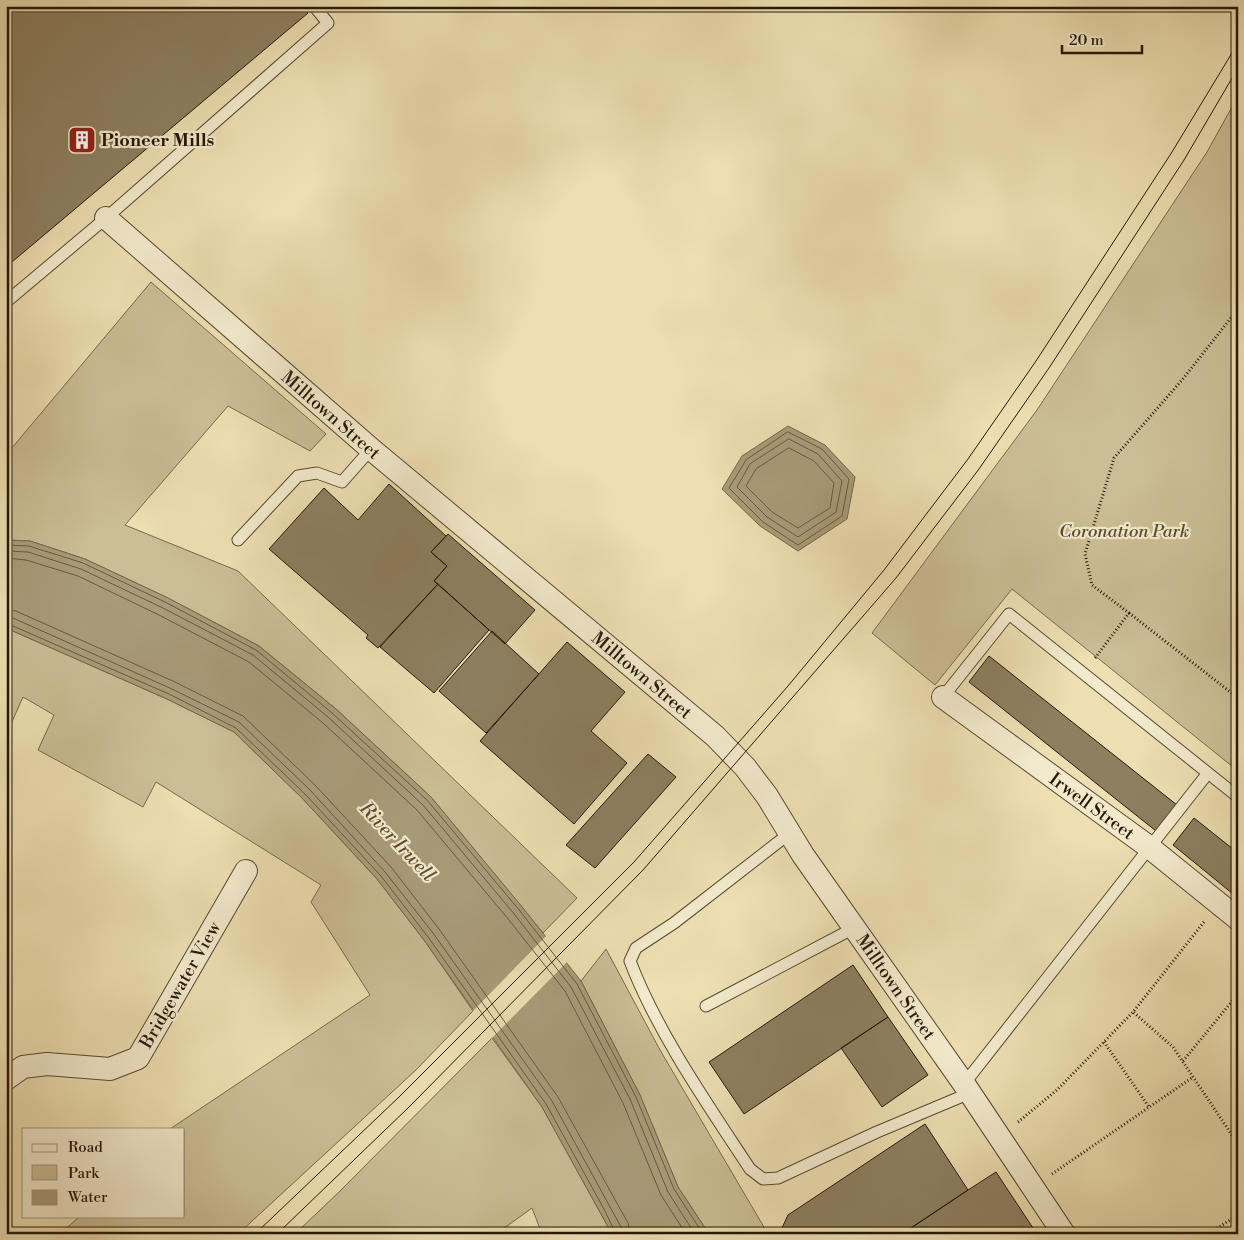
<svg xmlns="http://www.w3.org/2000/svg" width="1244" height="1240" viewBox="0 0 1244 1240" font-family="'Libre Bodoni',serif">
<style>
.green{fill:#cbbd95;stroke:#786a4e}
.water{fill:#a99b78;stroke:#75674b}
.pier{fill:#eddfb2}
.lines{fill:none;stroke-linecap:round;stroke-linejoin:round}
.shore{stroke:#685a40;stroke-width:1}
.building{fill:#8d7f60;stroke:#261807}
.service-casing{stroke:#584a32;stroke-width:13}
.minor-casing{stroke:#584a32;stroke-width:24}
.path{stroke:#261807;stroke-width:3;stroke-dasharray:1 2.5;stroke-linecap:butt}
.service{stroke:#f3eacd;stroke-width:11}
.minor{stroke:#f3eacd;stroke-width:22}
.tram{stroke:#261807;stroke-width:1}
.labels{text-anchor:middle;stroke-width:4.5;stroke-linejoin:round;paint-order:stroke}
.poi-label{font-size:18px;font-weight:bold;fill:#261807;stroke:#f3eacd;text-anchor:start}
.street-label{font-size:18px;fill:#261807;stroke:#f3eacd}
.park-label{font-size:18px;font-style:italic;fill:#584a32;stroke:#f3eacd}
.water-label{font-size:19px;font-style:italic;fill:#5a4c34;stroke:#f3eacd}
</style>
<rect width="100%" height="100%" fill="#eddfb2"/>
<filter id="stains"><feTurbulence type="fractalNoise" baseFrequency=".004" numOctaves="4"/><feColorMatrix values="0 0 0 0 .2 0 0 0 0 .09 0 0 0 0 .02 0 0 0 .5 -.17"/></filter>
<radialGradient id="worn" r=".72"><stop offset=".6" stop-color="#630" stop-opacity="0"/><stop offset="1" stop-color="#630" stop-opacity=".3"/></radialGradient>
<path class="green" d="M 1238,96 L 1238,771 L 1012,589 L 935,685 L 872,633 L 1037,410 L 1207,152 Z
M 151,282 L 326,434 L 310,451 L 228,406 L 125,525 L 238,571 L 577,898 L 543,933 L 431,797 L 336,709 L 259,646 L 168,598 L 85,559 L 30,541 L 6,540 L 6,455 Z
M 6,628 L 167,699 L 234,732 L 302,798 L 377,879 L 424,940 L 473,1011 L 416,1070 L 238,1234 L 60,1234 L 80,1216 L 184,1216 L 184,1129 L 170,1129 L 370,995 L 311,902 L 321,885 L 156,782 L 143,807 L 38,750 L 54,715 L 23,697 L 11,724 L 6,721 Z
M 606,949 L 660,1050 L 768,1234 L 709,1234 L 678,1187 L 640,1095 L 581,981 Z
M 492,1038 L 542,1107 L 612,1234 L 542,1234 L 532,1208 L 496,1234 L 295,1234 L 340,1191 Z"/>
<path class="water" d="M 788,426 L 825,445 L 855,477 L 847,519 L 798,551 L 760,526 L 722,489 L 742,456 Z
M 6,540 L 30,541 L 85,559 L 168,598 L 259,646 L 336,709 L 431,797 L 523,908 L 581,981 L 640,1095 L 678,1187 L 709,1234 L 612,1234 L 542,1107 L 424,940 L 377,879 L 302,798 L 234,732 L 167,699 L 6,628 Z"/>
<path class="pier" d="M 548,934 L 568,961 L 491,1039 L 472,1012 Z"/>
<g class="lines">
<path class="shore" d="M 788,432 L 822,449 L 849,479 L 842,516 L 798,545 L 763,522 L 729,488 L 746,460 Z
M 789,439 L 818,454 L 842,481 L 836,512 L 798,537 L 767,517 L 737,487 L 750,464 Z
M 789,448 L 814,461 L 834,483 L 830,508 L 798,528 L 772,512 L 746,486 L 756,469 Z
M 6,545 L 29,546 L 83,563 L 165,602 L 256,650 L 332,713 L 427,800 L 520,911 L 577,984 L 636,1097 L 674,1189 L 703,1234
M 6,551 L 28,552 L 81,569 L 163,608 L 253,655 L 328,717 L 423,805 L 515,915 L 571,987 L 630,1099 L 668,1192 L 695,1234
M 6,558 L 26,560 L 78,576 L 159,615 L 249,662 L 323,723 L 417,810 L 509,920 L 565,991 L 623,1103 L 661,1195 L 686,1234
M 6,610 L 16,611 L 175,682 L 243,716 L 315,785 L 391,867 L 439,929 L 558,1097 L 628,1223 L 630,1234
M 6,617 L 13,618 L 172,689 L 239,722 L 310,790 L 385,872 L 433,933 L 552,1101 L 621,1227 L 623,1234
M 6,623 L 169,694 L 236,728 L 305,794 L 381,876 L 428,937 L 546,1104 L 604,1209 L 616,1234"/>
</g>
<path class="building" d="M 6,6 L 302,6 L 308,13 L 6,267 Z
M 389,484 L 446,536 L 431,552 L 447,566 L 434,581 L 438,584 L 378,648 L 366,638 L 368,635 L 269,549 L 324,488 L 358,520 Z
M 448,534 L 535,610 L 505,644 L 434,581 L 447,566 L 431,552 Z
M 438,584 L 489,630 L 434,693 L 380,647 Z
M 492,631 L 539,674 L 486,733 L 439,691 Z
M 567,642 L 625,692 L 591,731 L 627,763 L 574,824 L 480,741 Z
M 989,656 L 1177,805 L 1156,831 L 969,682 Z
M 648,754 L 676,777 L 595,868 L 566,845 Z
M 1194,818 L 1238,853 L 1238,898 L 1173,845 Z
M 853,965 L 888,1017 L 744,1114 L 709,1062 Z
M 888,1017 L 928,1075 L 882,1107 L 841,1048 Z
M 925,1124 L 968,1190 L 902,1234 L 786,1234 L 782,1228 L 788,1215 Z
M 996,1172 L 1037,1234 L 902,1234 L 968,1190 Z"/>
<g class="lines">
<defs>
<path id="service" d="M 6,302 L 106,218 L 328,23 L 314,6
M 238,540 L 298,476 L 317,473 L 342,482 L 371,449
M 943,697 L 1009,614 L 1238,797
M 790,833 L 674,923 L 636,948 L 630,961 C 657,1032 708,1105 750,1169 L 763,1179 L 778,1178 L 877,1132 L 970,1093
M 706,1006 L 854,928
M 964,1084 L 1208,773"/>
<path id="minor" d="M 106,218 L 371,449 L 715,736 L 745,767 L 767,796 L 803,855 L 964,1084 L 1064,1234
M 943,697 L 1149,847 L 1238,919
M 6,1079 L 23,1067 L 47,1064 L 110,1069 L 138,1058 L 246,871"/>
</defs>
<use href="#service" class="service-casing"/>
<use href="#minor" class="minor-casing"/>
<path class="path" d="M 1129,613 L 1238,698
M 1095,658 L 1129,613 L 1092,585 L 1085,554 L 1114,458 L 1182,380 L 1238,309
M 1204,922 L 1133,1012 L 1173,1047 L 1238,1144
M 1104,1042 L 1149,1107
M 1183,1061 L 1238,994
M 1018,1122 L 1057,1090 L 1133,1012
M 1052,1174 L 1193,1077
M 1208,1234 L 1238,1215"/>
<use href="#service" class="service"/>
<use href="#minor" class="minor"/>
<path class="tram" d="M 255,1234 L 399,1097 L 634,862 L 788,686 L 884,570 L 968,459 L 1036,361 L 1172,152 L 1238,43
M 277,1234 L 409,1107 L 643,870 L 896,578 L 979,469 L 1049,368 L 1184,160 L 1238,68"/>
</g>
<defs>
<symbol id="building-square" viewBox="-11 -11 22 22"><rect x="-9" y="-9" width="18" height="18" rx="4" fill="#8f2418" stroke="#f3eacd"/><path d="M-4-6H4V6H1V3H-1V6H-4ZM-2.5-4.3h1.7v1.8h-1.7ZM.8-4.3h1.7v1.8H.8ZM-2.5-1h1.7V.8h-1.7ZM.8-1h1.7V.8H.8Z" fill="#fff"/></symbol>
</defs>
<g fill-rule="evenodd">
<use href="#building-square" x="66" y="124" width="32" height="32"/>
</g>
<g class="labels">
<g class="poi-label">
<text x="101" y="146">Pioneer Mills</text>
</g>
<g class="street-label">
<text transform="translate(331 415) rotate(41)" y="6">Milltown Street</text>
<text transform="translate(642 675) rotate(40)" y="6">Milltown Street</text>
<text transform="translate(1092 806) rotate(36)" y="6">Irwell Street</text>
<text transform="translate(180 985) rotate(-60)" y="6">Bridgewater View</text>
<text transform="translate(896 987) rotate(55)" y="6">Milltown Street</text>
</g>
<g class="park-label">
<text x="1124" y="537">Coronation Park</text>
</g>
<g class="water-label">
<text transform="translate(398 841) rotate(47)" y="7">River Irwell</text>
</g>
</g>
<rect width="1244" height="1240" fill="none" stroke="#eddfb2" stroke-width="25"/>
<rect x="8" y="8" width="1229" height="1225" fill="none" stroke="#261807" stroke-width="2.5"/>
<rect x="12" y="12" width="1219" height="1215" fill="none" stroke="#261807"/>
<rect x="22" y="1128" width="162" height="90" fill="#f3eacd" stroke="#a1967e"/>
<rect x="32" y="1144" width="25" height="8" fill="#f3eacd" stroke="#a1967e"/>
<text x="68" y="1152" font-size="15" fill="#261807">Road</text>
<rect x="32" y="1165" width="25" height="15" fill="#cbbd95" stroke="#a1967e"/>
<text x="68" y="1178" font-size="15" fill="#261807">Park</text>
<rect x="32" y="1190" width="25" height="15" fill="#a99b78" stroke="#a1967e"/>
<text x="68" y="1202" font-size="15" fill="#261807">Water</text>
<path d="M1062 45v8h80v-8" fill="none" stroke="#261807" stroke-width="2.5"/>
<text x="1069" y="45" font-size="15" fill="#261807" stroke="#f3eacd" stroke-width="4" paint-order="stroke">20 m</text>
<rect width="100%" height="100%" filter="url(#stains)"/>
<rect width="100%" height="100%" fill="url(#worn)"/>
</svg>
